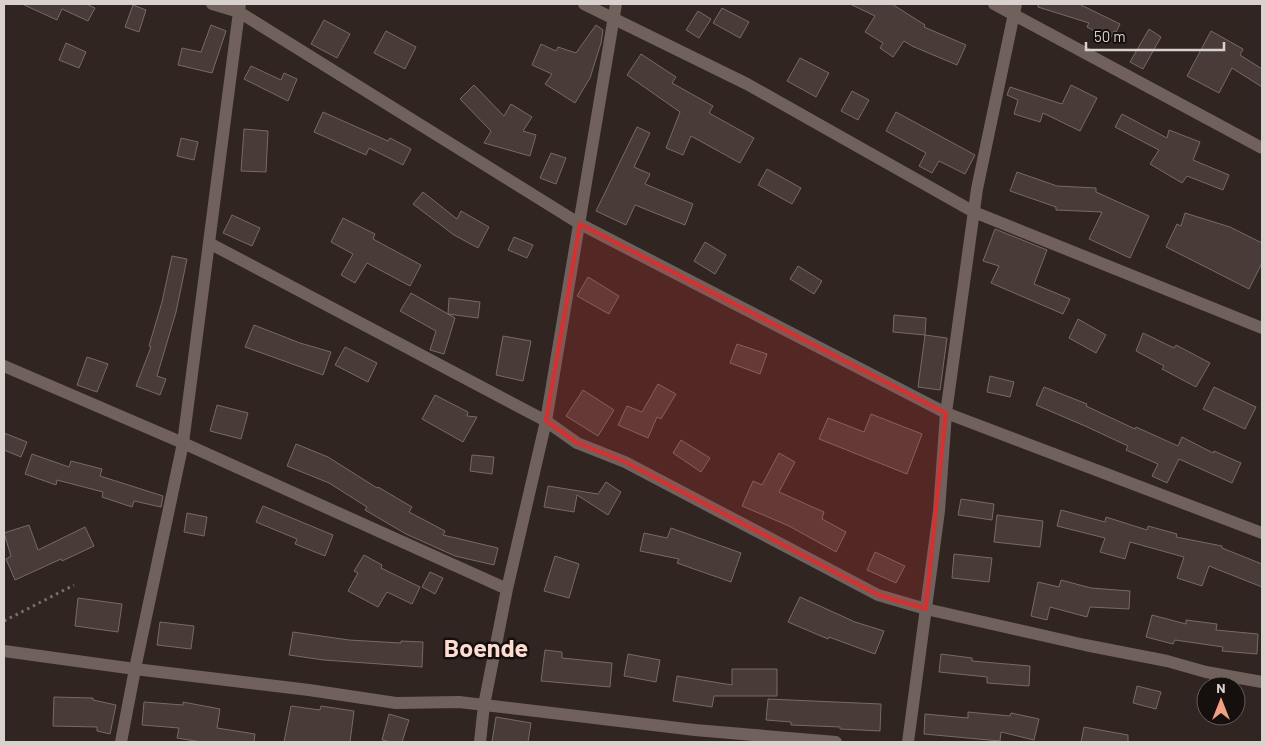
<svg xmlns="http://www.w3.org/2000/svg" width="1266" height="746" viewBox="0 0 1266 746" font-family="Barlow,sans-serif">
<style>
.building{fill:#493c38;stroke:#786964}
.lines{fill:none;stroke-linecap:round;stroke-linejoin:round}
.path{stroke:#786e6a;stroke-width:3;stroke-dasharray:2.5 4;stroke-linecap:butt}
.minor{stroke:#70615d;stroke-width:12}
.marked{fill:#d63030;fill-opacity:0.2;stroke:#d63030;stroke-width:4;stroke-linejoin:round}
.labels{text-anchor:middle;stroke-width:5;stroke-linejoin:round;paint-order:stroke}
.town-label{font-size:25px;font-weight:bold;fill:#fddcd1;stroke:#150f0e}
</style>
<rect width="100%" height="100%" fill="#312521"/>
<path class="building" d="M 22,4 L 86,4 L 95,8 L 88,21 L 62,9 L 57,20 Z
M 850,4 L 892,4 L 925,25 L 924,27 L 966,45 L 957,65 L 912,46 L 904,41 L 893,57 L 880,48 L 883,43 L 865,32 L 875,16 Z
M 1038,4 L 1079,4 L 1120,24 L 1116,32 L 1114,31 L 1110,39 L 1087,27 L 1089,23 L 1038,7 Z
M 133,5 L 146,10 L 139,32 L 125,27 Z
M 722,8 L 749,22 L 740,38 L 713,23 Z
M 698,11 L 711,19 L 699,38 L 686,30 Z
M 324,20 L 350,34 L 337,58 L 311,44 Z
M 211,25 L 226,31 L 212,73 L 178,65 L 182,48 L 201,52 Z
M 596,25 L 603,30 L 601,43 L 590,78 L 575,103 L 545,84 L 552,74 L 532,65 L 541,44 L 556,51 L 558,47 L 576,53 Z
M 1149,29 L 1161,37 L 1143,69 L 1130,62 Z
M 386,31 L 416,47 L 405,69 L 374,53 Z
M 1211,31 L 1243,49 L 1240,55 L 1262,69 L 1262,87 L 1232,68 L 1219,93 L 1187,76 Z
M 66,43 L 86,52 L 79,68 L 59,60 Z
M 641,54 L 676,77 L 672,83 L 713,106 L 709,113 L 754,138 L 740,163 L 691,136 L 683,155 L 666,148 L 680,112 L 627,75 Z
M 800,58 L 829,73 L 816,97 L 787,81 Z
M 251,66 L 281,80 L 284,73 L 297,79 L 288,101 L 244,79 Z
M 474,85 L 504,116 L 511,104 L 532,117 L 523,131 L 536,135 L 530,156 L 484,143 L 491,131 L 460,99 Z
M 1071,85 L 1097,98 L 1080,131 L 1043,113 L 1040,122 L 1014,114 L 1018,100 L 1007,95 L 1010,87 L 1062,104 Z
M 852,91 L 869,100 L 858,120 L 841,111 Z
M 323,112 L 388,141 L 390,138 L 411,149 L 403,165 L 369,148 L 366,155 L 314,132 Z
M 896,112 L 975,155 L 965,174 L 939,161 L 932,173 L 919,166 L 926,153 L 886,131 Z
M 1122,114 L 1167,138 L 1169,130 L 1200,142 L 1193,160 L 1229,175 L 1223,190 L 1187,176 L 1182,183 L 1150,164 L 1159,150 L 1115,127 Z
M 637,127 L 650,133 L 634,167 L 650,174 L 645,184 L 693,204 L 685,225 L 635,205 L 626,225 L 596,211 Z
M 244,129 L 268,131 L 266,172 L 241,171 Z
M 181,138 L 198,142 L 194,160 L 177,156 Z
M 551,153 L 566,158 L 556,184 L 540,178 Z
M 767,169 L 801,188 L 792,204 L 758,185 Z
M 1017,172 L 1057,186 L 1096,188 L 1096,192 L 1149,216 L 1130,258 L 1089,239 L 1102,212 L 1056,210 L 1056,207 L 1010,191 Z
M 423,192 L 457,219 L 461,211 L 489,227 L 478,248 L 454,235 L 413,204 Z
M 1185,213 L 1230,227 L 1262,243 L 1262,263 L 1249,289 L 1166,247 L 1177,224 L 1181,226 Z
M 232,215 L 260,228 L 252,246 L 223,233 Z
M 343,218 L 375,234 L 373,239 L 421,265 L 410,286 L 367,263 L 355,283 L 341,275 L 353,254 L 331,242 Z
M 995,229 L 1047,250 L 1034,284 L 1070,299 L 1063,314 L 991,283 L 999,266 L 983,261 Z
M 514,237 L 533,245 L 527,258 L 508,250 Z
M 705,242 L 726,255 L 715,274 L 694,261 Z
M 172,256 L 187,259 L 176,312 L 157,376 L 166,379 L 160,395 L 136,386 L 151,347 L 149,346 L 162,302 Z
M 798,266 L 822,281 L 814,294 L 790,279 Z
M 588,277 L 619,296 L 609,314 L 577,296 Z
M 411,293 L 448,314 L 449,298 L 480,302 L 478,318 L 448,314 L 455,318 L 444,354 L 430,350 L 436,331 L 400,311 Z
M 894,315 L 926,318 L 925,335 L 893,332 Z
M 1078,319 L 1106,335 L 1096,353 L 1069,338 Z
M 254,325 L 300,343 L 331,352 L 323,375 L 245,347 Z
M 1143,333 L 1174,348 L 1176,345 L 1210,363 L 1196,387 L 1162,369 L 1164,366 L 1136,351 Z
M 925,335 L 947,338 L 940,390 L 918,387 Z
M 503,336 L 531,341 L 523,381 L 496,375 Z
M 737,344 L 767,354 L 760,374 L 730,363 Z
M 345,347 L 377,363 L 368,382 L 335,365 Z
M 87,357 L 108,364 L 97,392 L 77,385 Z
M 990,376 L 1014,382 L 1010,397 L 987,392 Z
M 658,384 L 676,394 L 661,419 L 657,417 L 648,438 L 618,425 L 627,406 L 642,412 Z
M 1044,387 L 1087,404 L 1086,406 L 1135,429 L 1136,427 L 1178,446 L 1182,437 L 1213,453 L 1214,451 L 1241,463 L 1232,483 L 1179,459 L 1167,483 L 1152,476 L 1158,464 L 1126,450 L 1128,446 L 1085,426 L 1036,405 Z
M 1214,387 L 1256,407 L 1245,429 L 1203,409 Z
M 583,390 L 614,410 L 598,436 L 566,416 Z
M 435,395 L 468,412 L 467,416 L 477,417 L 463,442 L 422,419 Z
M 217,405 L 248,413 L 241,439 L 210,431 Z
M 871,414 L 922,434 L 907,474 L 819,439 L 828,418 L 864,432 Z
M 4,433 L 27,442 L 21,457 L 4,450 Z
M 681,440 L 710,458 L 701,472 L 673,453 Z
M 296,444 L 328,457 L 377,488 L 378,487 L 412,507 L 409,512 L 445,531 L 443,535 L 498,548 L 494,565 L 455,556 L 406,534 L 365,510 L 367,507 L 329,483 L 287,466 Z
M 779,453 L 795,462 L 779,492 L 824,512 L 822,519 L 846,532 L 836,552 L 789,526 L 742,506 L 753,481 L 762,485 Z
M 32,454 L 69,467 L 71,461 L 102,469 L 100,476 L 163,496 L 161,507 L 134,501 L 132,507 L 102,497 L 103,492 L 57,480 L 56,485 L 25,474 Z
M 472,455 L 494,457 L 492,474 L 470,471 Z
M 606,482 L 621,492 L 608,515 L 577,495 L 574,512 L 544,507 L 548,486 L 598,494 Z
M 961,499 L 994,504 L 992,520 L 958,515 Z
M 263,506 L 333,535 L 325,556 L 295,544 L 297,539 L 256,522 Z
M 1061,510 L 1105,522 L 1106,517 L 1147,530 L 1148,526 L 1177,534 L 1176,537 L 1222,546 L 1222,548 L 1262,564 L 1262,587 L 1209,566 L 1202,586 L 1177,578 L 1184,557 L 1130,542 L 1125,559 L 1100,552 L 1105,538 L 1057,526 Z
M 187,513 L 207,517 L 204,536 L 184,532 Z
M 997,515 L 1043,521 L 1040,547 L 994,542 Z
M 29,525 L 38,550 L 85,527 L 94,546 L 62,561 L 61,559 L 15,580 L 6,559 L 11,556 L 4,533 Z
M 671,528 L 741,553 L 731,582 L 677,563 L 679,559 L 640,551 L 644,533 L 667,538 Z
M 875,552 L 905,566 L 896,583 L 867,570 Z
M 954,554 L 992,558 L 989,582 L 952,578 Z
M 364,555 L 382,565 L 381,568 L 420,587 L 412,604 L 387,592 L 378,607 L 348,591 L 358,573 L 354,571 Z
M 555,556 L 579,564 L 569,598 L 544,591 Z
M 430,572 L 443,578 L 435,594 L 422,587 Z
M 1061,580 L 1091,588 L 1130,591 L 1129,609 L 1090,607 L 1087,617 L 1050,607 L 1047,620 L 1031,616 L 1038,582 L 1059,587 Z
M 800,597 L 855,622 L 884,631 L 875,654 L 829,637 L 828,639 L 788,622 Z
M 78,598 L 122,604 L 118,632 L 75,626 Z
M 1152,615 L 1186,624 L 1186,620 L 1217,624 L 1216,630 L 1258,634 L 1257,654 L 1222,651 L 1223,647 L 1175,640 L 1173,644 L 1146,637 Z
M 160,622 L 194,626 L 191,649 L 157,645 Z
M 293,632 L 349,640 L 401,643 L 401,641 L 423,642 L 422,667 L 324,660 L 289,655 Z
M 545,650 L 562,652 L 562,658 L 612,663 L 610,687 L 541,681 Z
M 628,654 L 660,660 L 656,682 L 624,676 Z
M 941,654 L 972,658 L 972,661 L 1030,666 L 1029,686 L 987,683 L 987,677 L 939,672 Z
M 732,669 L 777,669 L 777,696 L 714,696 L 712,707 L 673,701 L 677,676 L 732,685 Z
M 1137,686 L 1161,692 L 1156,709 L 1133,703 Z
M 54,697 L 93,698 L 93,700 L 116,705 L 110,734 L 97,731 L 97,727 L 53,726 Z
M 768,699 L 881,704 L 880,731 L 840,729 L 840,727 L 791,725 L 791,722 L 766,720 Z
M 144,702 L 183,705 L 183,702 L 220,709 L 217,728 L 255,734 L 254,742 L 201,742 L 177,738 L 179,728 L 142,725 Z
M 291,706 L 320,710 L 321,706 L 354,711 L 350,742 L 284,742 Z
M 968,712 L 1010,716 L 1011,713 L 1039,719 L 1034,740 L 1001,732 L 1000,741 L 924,734 L 925,714 L 968,718 Z
M 389,714 L 409,720 L 402,742 L 391,742 L 382,740 Z
M 496,717 L 531,723 L 528,742 L 492,742 Z
M 1084,727 L 1128,735 L 1128,742 L 1081,742 Z"/>
<g class="lines">
<path class="path" d="M 4,621 L 74,585"/>
<path class="minor" d="M 212,4 L 239,12 L 580,224 L 946,413 L 1262,533
M 584,4 L 747,84 L 974,212 L 1262,328
M 994,4 L 1262,148
M 209,243 L 546,421 L 577,443 L 625,462 L 878,595 L 926,609 L 1085,645 L 1167,661 L 1206,672 L 1262,682
M 4,366 L 183,443 L 507,589
M 4,651 L 135,669 L 309,690 L 396,703 L 459,702 L 695,730 L 836,742
M 121,742 L 136,664 L 183,443 L 240,4
M 480,742 L 484,705 L 507,589 L 546,421 L 616,4
M 908,742 L 939,511 L 946,413 L 977,189 L 1016,4"/>
</g>
<path class="marked" d="M 580,224 L 946,413 L 926,609 L 878,595 L 625,462 L 577,443 L 546,421 Z"/>
<g class="labels">
<g class="town-label">
<text x="486" y="657">Boende</text>
</g>
</g>
<rect width="1266" height="746" fill="none" stroke="#d9d1ce" stroke-width="10"/>
<g transform="translate(1221 701)"><circle r="24" fill="#150f0e" stroke="#635d5b"/>
<path d="M0-4L9 19L0 12L-9 19Z" fill="#f39f84"/>
<text y="-8" font-size="14" font-weight="bold" text-anchor="middle" fill="#d9d1ce">N</text>
</g>
<path d="M1086 42v8h138v-8" fill="none" stroke="#d9d1ce" stroke-width="2.5"/>
<text x="1094" y="42" font-size="15" fill="#d9d1ce" stroke="#150f0e" stroke-width="4" paint-order="stroke">50 m</text>
</svg>
